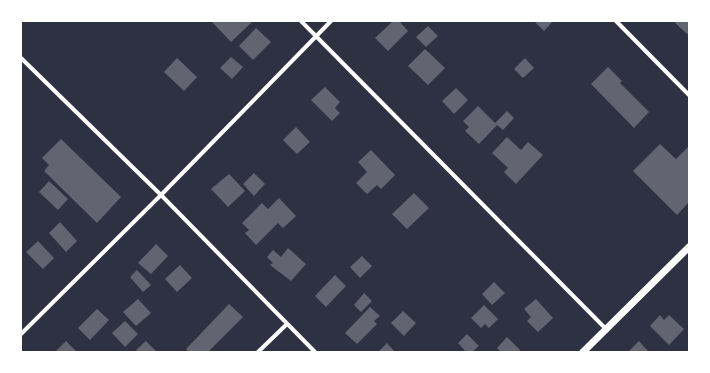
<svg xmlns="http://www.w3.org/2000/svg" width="710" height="373" viewBox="0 0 710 373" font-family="Helvetica,sans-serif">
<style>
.building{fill:#626471}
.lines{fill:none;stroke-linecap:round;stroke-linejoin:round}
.minor{stroke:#fff;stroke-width:4}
.tertiary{stroke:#fff;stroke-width:7}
</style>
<rect width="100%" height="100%" fill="#2d3142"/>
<path class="building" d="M 211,21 L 253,21 L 231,42 Z
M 393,21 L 399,21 L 408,31 L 388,51 L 375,38 Z
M 534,21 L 553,21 L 544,31 Z
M 673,21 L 689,21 L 689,33 L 687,34 Z
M 428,26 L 438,36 L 426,47 L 416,37 Z
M 256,28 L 271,42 L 253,60 L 239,46 Z
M 425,49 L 445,68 L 428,85 L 408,66 Z
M 231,57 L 243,67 L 232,79 L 220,68 Z
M 177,58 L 197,77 L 184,91 L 164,72 Z
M 525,58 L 534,68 L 523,78 L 514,69 Z
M 608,67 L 622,81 L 620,83 L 649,112 L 634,128 L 591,84 Z
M 325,87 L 340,102 L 335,108 L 340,113 L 332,121 L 311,100 Z
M 456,88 L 468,100 L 454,114 L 442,101 Z
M 478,106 L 495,123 L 507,111 L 514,118 L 503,130 L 497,125 L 479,144 L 465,131 L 469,127 L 463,121 Z
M 296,127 L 310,142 L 297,154 L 283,140 Z
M 507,137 L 521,150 L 528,142 L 543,155 L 516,184 L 504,172 L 508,168 L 492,153 Z
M 61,139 L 121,197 L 97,223 L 44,171 L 49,165 L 42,158 Z
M 660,144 L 676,159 L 689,146 L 689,202 L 677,215 L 633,171 Z
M 371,150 L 395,175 L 381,189 L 377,185 L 367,194 L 356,183 L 367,172 L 358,162 Z
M 254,173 L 265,184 L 254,196 L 243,184 Z
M 229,174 L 245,191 L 228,207 L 211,189 Z
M 49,181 L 68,199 L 58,210 L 39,192 Z
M 414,193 L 429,208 L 407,229 L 392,214 Z
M 279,198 L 296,216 L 283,228 L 278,223 L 256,245 L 245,233 L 249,230 L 242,223 L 262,203 L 268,209 Z
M 60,222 L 77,241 L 66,252 L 49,233 Z
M 38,241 L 54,258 L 43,269 L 26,252 Z
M 156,244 L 168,256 L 151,274 L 138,263 Z
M 288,248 L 306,264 L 291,281 L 270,265 L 273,263 L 267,257 L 273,250 L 281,257 Z
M 362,256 L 372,266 L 360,278 L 350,267 Z
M 180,265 L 192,278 L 177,292 L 165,279 Z
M 137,270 L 151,285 L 143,292 L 130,277 Z
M 335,275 L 346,286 L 326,307 L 315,296 Z
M 494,282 L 505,293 L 492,305 L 482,294 Z
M 364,293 L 372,301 L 361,312 L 354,305 Z
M 138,299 L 151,313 L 136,326 L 123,312 Z
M 536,299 L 553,318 L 538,332 L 527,321 L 531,317 L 524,309 Z
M 229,304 L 243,317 L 208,352 L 189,352 L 186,349 Z
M 484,305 L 498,319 L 489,328 L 485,324 L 481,328 L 471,318 Z
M 370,307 L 380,316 L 374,321 L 377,324 L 357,344 L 345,333 Z
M 97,309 L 109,320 L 90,340 L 78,328 Z
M 403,311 L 416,323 L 404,336 L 391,323 Z
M 660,315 L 664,320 L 669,315 L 684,329 L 669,345 L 650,326 Z
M 125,321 L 138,334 L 125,347 L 112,333 Z
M 467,334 L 479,346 L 472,352 L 466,352 L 458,343 Z
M 507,337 L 520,350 L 519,352 L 501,352 L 497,348 Z
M 66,341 L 77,352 L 55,352 Z
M 146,341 L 157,352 L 138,352 L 136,350 Z
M 639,341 L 649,352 L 628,352 Z
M 387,343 L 395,352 L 378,352 Z"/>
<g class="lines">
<path class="minor" d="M 301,21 L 606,329
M 616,21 L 689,95
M 21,58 L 161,195 L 315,352
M 21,334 L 161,195 L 331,21
M 258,352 L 287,324"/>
<path class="tertiary" d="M 583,352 L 689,247"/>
</g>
<rect width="710" height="373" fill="none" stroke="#ffffff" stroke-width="44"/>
</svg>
